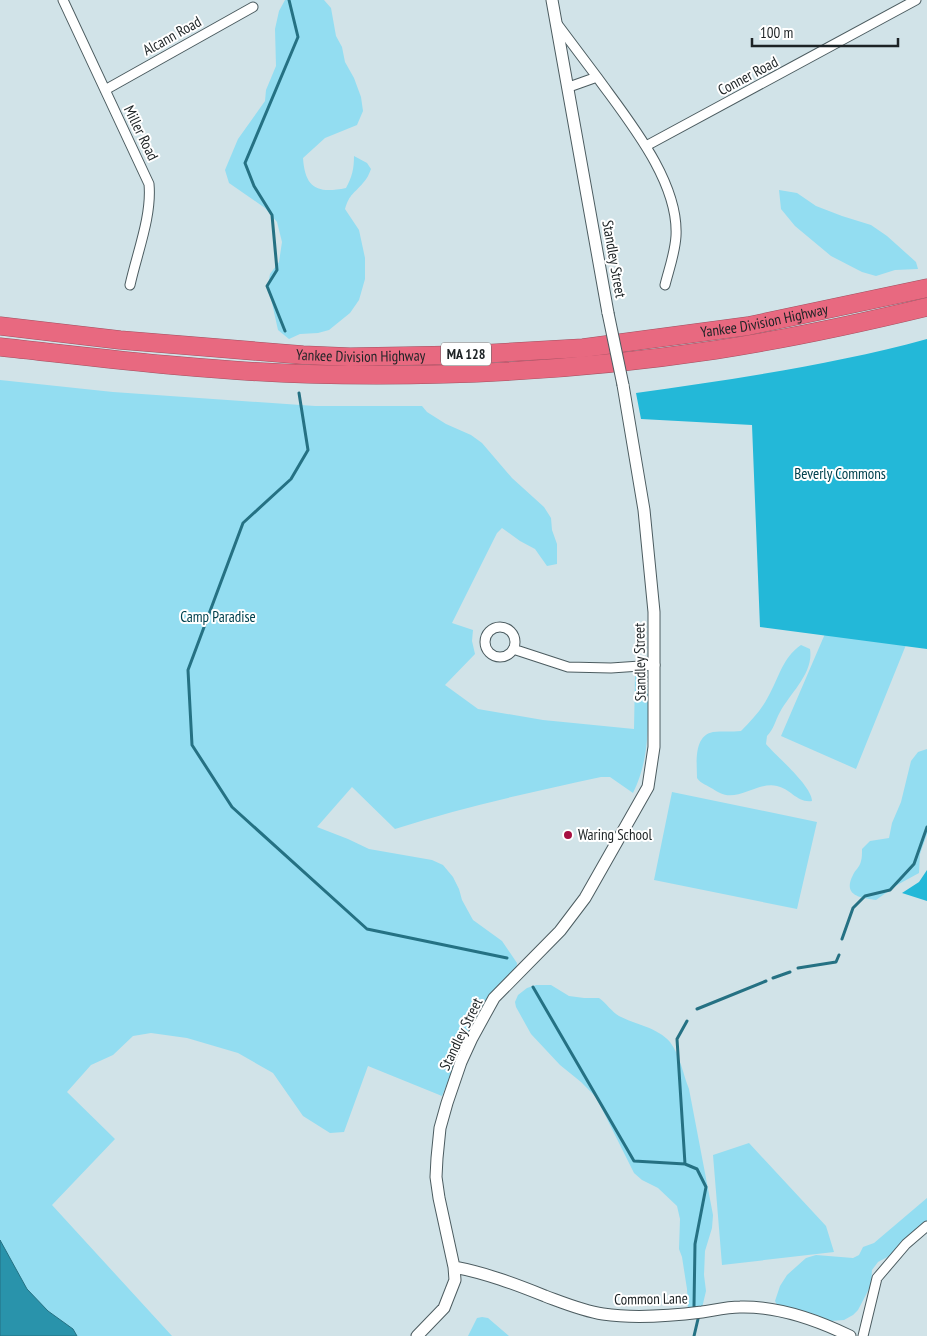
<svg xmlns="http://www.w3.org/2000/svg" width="927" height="1336" viewBox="0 0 927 1336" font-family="'PT Sans Narrow',sans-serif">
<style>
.green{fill:#93ddf1}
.forest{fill:#23b8d8}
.water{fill:#2993ab;stroke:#257183}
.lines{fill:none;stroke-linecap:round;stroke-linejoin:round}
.stream{stroke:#257183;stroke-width:3}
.minor-casing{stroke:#4c5c60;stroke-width:11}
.tertiary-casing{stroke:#4c5c60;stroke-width:13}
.motorway-casing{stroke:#a15060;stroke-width:19}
.minor{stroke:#fff;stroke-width:9}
.tertiary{stroke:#fff;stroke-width:11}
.motorway{stroke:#e86980;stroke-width:18}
.tertiary-bridge-casing{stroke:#4c5c60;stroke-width:13;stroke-linecap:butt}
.tertiary-bridge{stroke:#fff;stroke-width:11}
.poi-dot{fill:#a60f41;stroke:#fff;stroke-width:2}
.labels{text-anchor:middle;stroke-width:4;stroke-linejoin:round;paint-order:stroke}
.shield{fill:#fff;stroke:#616566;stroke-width:1}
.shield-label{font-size:14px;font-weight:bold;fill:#1d2325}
.street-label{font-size:15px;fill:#1d2325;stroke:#fff}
.park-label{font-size:15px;fill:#00414e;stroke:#fff}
.poi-label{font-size:15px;fill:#1d2325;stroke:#fff;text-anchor:start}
</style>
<rect width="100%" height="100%" fill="#d1e3e8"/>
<path class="green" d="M 285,0 L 324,0 L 331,8 L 336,36 L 342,47 L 345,62 L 354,78 L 361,97 L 363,111 L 357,125 L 325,138 L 303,158 C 305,188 317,194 346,188 C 352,177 354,169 354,156 L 367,163 L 371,169 C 369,174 367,179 363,183 C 354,194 350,193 345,209 L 359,230 L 365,258 L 365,279 L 359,300 L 350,313 L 329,330 L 318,333 L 300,334 L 289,339 L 278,330 L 268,285 L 270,274 L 279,262 L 282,242 L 277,222 L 265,208 L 229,183 L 225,170 L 238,139 L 265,101 L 266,90 L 276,66 L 275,29 L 279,11 Z
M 779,190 L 797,193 L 816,206 L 842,216 L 871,225 L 887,236 L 916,262 L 918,269 L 895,270 L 876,276 L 862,272 L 831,256 L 795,226 L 781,209 Z
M 0,380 L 113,392 L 315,406 L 422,406 L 427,412 L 446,424 L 471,435 L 482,443 L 512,478 L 544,507 L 551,518 L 552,530 L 557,544 L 557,564 L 547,566 L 535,549 L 520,541 L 502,528 L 497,533 L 452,623 L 473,630 L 472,641 L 475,654 L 445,685 L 478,709 L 543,720 L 634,729 L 635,676 L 642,676 L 646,680 L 648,687 C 648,724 650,759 633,793 L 610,777 L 601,777 C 532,792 463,807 395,829 L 352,787 L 317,827 L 348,839 L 369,849 L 432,860 L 443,865 L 453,877 L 459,889 L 462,900 L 473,920 L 502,941 L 517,963 L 516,971 C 488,980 454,1069 442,1096 L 368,1066 L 344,1132 L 330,1133 L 303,1116 L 273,1073 L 238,1053 L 187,1038 L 151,1033 L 133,1036 L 113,1055 L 91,1065 L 67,1092 L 115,1139 L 52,1205 L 172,1336 L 0,1336 Z
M 840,599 L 912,630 L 856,769 L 781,736 Z
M 801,645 L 810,649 C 814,673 790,693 780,712 C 775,721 774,729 767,736 L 766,744 C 777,757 812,786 812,801 C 797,803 791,789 777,786 C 759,781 738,802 720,793 C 717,792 715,790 713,789 C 707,785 701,784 697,778 C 697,764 693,736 713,732 C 722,731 732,732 741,731 C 751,721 762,709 768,697 C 779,678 782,658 801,645 Z
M 927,749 L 927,834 L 920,854 L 919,873 L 897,885 L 876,900 C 861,898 842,896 853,875 C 855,870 860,867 861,861 C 862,858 862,853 862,849 L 870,841 L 889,838 L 892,823 L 901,802 L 911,761 L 918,752 Z
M 672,792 L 817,822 L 797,909 L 654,880 Z
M 536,985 L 551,985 L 569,996 L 584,998 L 599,998 C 606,1003 612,1012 619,1016 C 636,1025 657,1027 670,1042 C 680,1055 683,1074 689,1089 L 713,1215 L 712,1228 L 705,1251 L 704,1275 L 706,1291 L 702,1308 L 688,1309 L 687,1289 L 682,1257 L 679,1249 L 680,1219 L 677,1206 L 658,1188 L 642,1180 L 634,1173 L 596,1097 L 581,1082 L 560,1065 L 531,1034 L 516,1007 L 515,1002 L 518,995 L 527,988 Z
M 749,1143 L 826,1226 L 834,1252 L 722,1265 L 713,1155 Z
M 927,1198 L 927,1222 L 893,1254 L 878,1262 L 872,1270 L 871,1285 L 858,1310 L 853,1315 L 844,1320 L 831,1321 L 777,1305 L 775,1301 L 780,1286 L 787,1275 L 806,1258 L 816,1255 L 853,1258 L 859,1255 L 863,1247 L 874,1243 Z
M 482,1317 L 488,1318 L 509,1336 L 468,1336 L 477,1318 Z"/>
<path class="forest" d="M 927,339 L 927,649 L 760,627 L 752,425 L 641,419 L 636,393 C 734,379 832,365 927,339 Z
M 927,870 L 927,901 L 902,893 L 919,882 Z"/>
<path class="water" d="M 0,1240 L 27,1289 L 48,1311 L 73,1329 L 77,1336 L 0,1336 Z"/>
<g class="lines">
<path class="stream" d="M 285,331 L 267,286 L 277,270 L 272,215 L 254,186 L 245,163 L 298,37 L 289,0
M 299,393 L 308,450 L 291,479 L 243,523 L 188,670 L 192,745 L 232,807 L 367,929 L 507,958
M 842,939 L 853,908 L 865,896 L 890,890 L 914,864 L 927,827
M 798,968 L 836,962 L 839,955
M 773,978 L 790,972
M 533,987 L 634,1161 L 685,1164 L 697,1169 L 706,1187 L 695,1244 L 694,1306 L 696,1310
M 697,1009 L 766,981
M 685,1164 L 677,1039 L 687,1021
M 694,1336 L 698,1319 L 698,1316"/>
<defs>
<path id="minor" d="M 63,0 L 149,184 C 152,216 137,253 130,285
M 558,25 L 597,77
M 569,87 L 597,77 C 628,120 679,181 676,236 C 675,253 669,269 665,285
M 105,90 L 253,7
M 646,146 L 916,0
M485 642a15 15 0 1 1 30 0a15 15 0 1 1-30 0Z
M 513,649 L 568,667 L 611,668 L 655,665
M 863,1336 L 877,1278 L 906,1244 L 927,1226"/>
<path id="tertiary" d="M 552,0 L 608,313
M 454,1267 C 486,1273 515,1284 545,1296 C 564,1303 583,1311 603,1314 C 636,1319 670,1316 702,1312 C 715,1310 728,1307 740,1307 C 777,1306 817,1320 850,1336
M 417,1336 L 444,1308 L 455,1280 L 454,1267 L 439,1198 L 436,1177 L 437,1158 L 440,1128 L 447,1103 L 461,1062 L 472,1038 L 494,998 L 560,931 L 585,898 L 648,787 L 654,747 L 654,612 L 644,510 L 623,385"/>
<g id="motorway">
<path id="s1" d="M 0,326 L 120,340 L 303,355 L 350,357 L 461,355 L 583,348 L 748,326 L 927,288"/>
<path d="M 0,347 C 102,358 205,371 308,374 C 444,378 581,370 715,350 C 787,339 857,324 927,307"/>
</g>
</defs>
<use href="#minor" class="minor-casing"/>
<use href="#tertiary" class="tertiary-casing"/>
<use href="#motorway" class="motorway-casing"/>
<use href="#minor" class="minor"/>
<use href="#tertiary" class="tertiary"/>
<use href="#motorway" class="motorway"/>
<defs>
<path id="tertiary-bridge" d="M 608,313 L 623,385"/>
</defs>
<use href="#tertiary-bridge" class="tertiary-bridge-casing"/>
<use href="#tertiary-bridge" class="tertiary-bridge"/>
</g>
<circle class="poi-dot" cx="568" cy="835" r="5"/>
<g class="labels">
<rect class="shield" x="441" y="342.5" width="50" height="23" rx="4"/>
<g class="shield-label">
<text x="466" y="359">MA 128</text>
</g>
<g class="street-label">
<text transform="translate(172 36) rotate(-29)" y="5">Alcann Road</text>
<text transform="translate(748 76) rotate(-28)" y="5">Conner Road</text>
<text transform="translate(141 133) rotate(64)" y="5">Miller Road</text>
<text transform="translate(614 259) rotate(80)" y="5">Standley Street</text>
<text dy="5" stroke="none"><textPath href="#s1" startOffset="768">Yankee Division Highway</textPath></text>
<text dy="5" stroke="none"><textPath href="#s1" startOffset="362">Yankee Division Highway</textPath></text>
<text transform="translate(640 662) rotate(-91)" y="5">Standley Street</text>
<text transform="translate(461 1034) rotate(-64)" y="5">Standley Street</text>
<text transform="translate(651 1299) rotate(-1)" y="5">Common Lane</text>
</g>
<g class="park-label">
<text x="840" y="479">Beverly Commons</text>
<text x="218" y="622">Camp Paradise</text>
</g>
<g class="poi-label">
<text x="578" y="840">Waring School</text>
</g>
</g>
<path d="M752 38v8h146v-8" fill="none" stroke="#1d2325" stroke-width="2.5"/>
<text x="760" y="38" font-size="15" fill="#1d2325" stroke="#ffffff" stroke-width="4" paint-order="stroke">100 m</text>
</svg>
